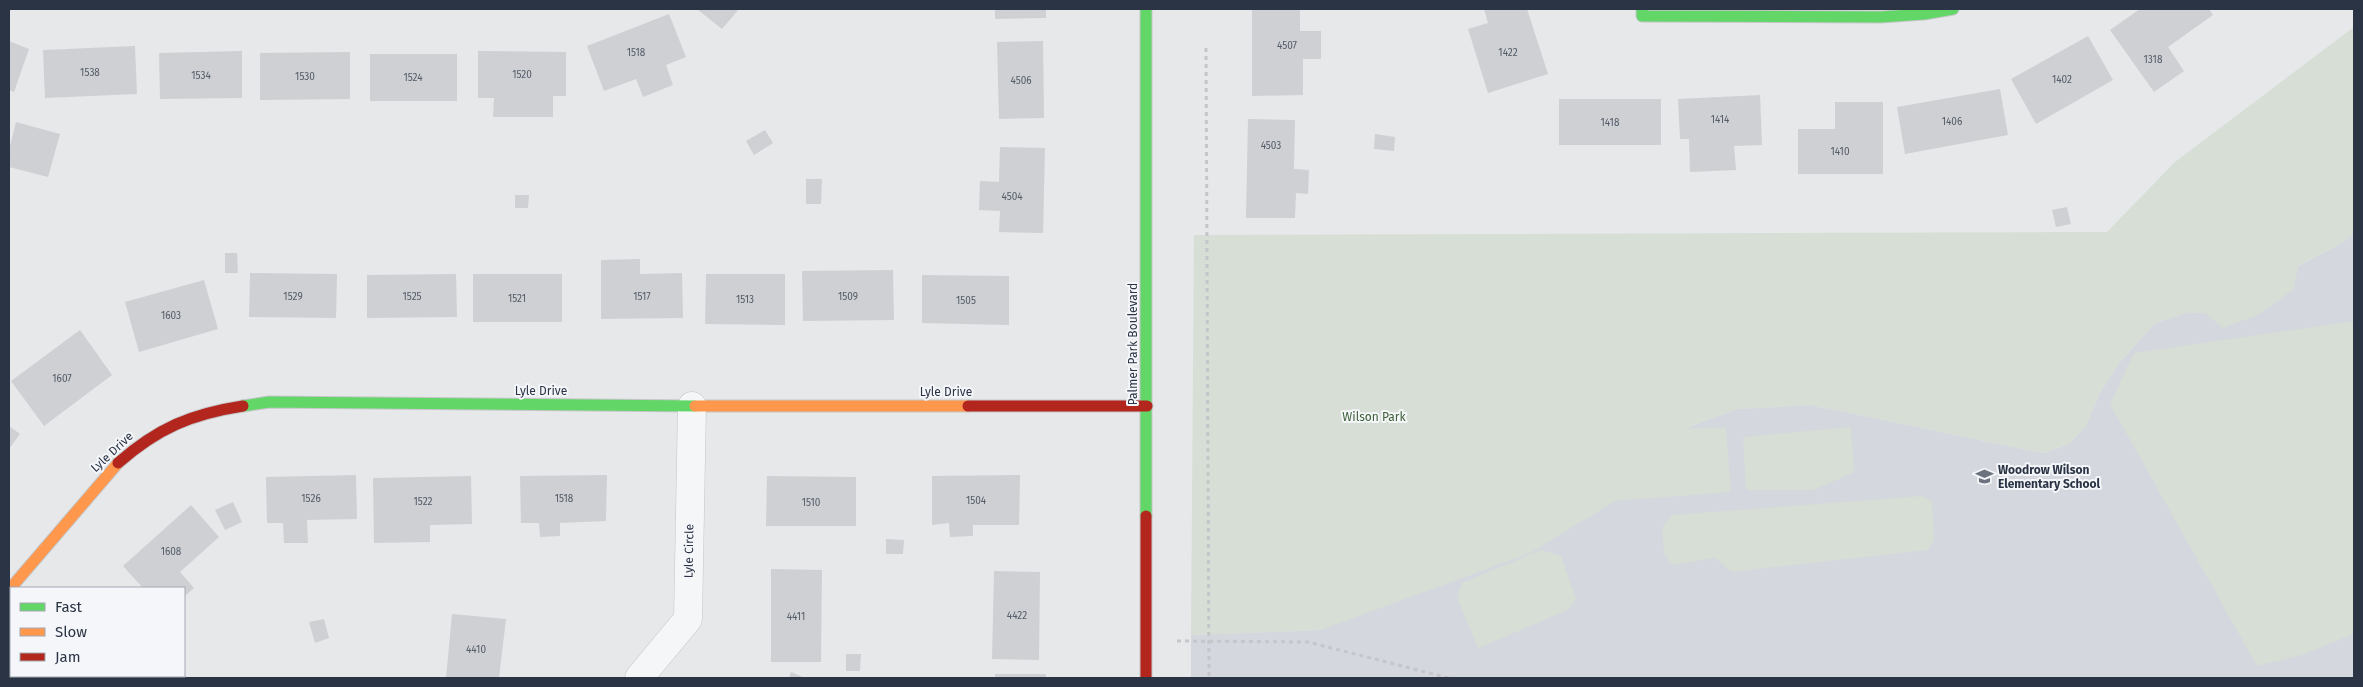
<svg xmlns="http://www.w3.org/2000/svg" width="2363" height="687" viewBox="0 0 2363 687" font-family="'Fira Sans',sans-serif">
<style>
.built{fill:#d4d7dd}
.green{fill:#d6ded6}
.building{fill:#ced0d3}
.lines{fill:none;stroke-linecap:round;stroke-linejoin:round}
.street-casing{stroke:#c4c6c8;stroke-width:29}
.fast-casing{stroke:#c4c6c8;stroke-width:13}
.slow-casing{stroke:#c4c6c8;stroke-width:13}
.jam-casing{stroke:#c4c6c8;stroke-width:13}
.path{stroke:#c5c6ca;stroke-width:3;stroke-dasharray:4 4;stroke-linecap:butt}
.street{stroke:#f5f6f7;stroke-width:28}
.fast{stroke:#63d668;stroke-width:11}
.slow{stroke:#ff974d;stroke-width:11}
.jam{stroke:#b3261e;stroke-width:11}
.labels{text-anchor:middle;stroke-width:4;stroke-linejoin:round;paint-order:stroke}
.number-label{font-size:10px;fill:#545c69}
.street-label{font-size:12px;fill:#2b3445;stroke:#f4f6f9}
.park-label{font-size:12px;fill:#3f6138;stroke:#f4f6f9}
.poi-label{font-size:12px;font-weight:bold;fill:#2b3445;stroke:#f4f6f9;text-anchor:start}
</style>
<rect width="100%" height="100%" fill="#e6e8ea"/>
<path class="built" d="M 2354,233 L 2354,678 L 1191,678 L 1191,635 L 1321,630 L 1681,430 L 1737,409 L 1811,405 L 2043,453 L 2069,444 L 2086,426 L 2100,393 L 2119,363 L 2155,323 L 2186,313 L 2206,313 L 2293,290 L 2298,266 L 2342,243 Z"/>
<path class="green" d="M 2354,27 L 2354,233 L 2342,243 L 2299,265 L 2293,290 L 2258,315 L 2223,328 L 2205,313 L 2186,313 L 2155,323 L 2119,363 L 2100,393 L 2086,426 L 2069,444 L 2043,453 L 1811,405 L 1737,409 L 1684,429 L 1726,427 L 1731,492 L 1615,501 L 1530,553 L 1321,630 L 1191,635 L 1194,235 L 2107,232 L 2175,162 Z
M 2354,321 L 2354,634 L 2302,655 L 2257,666 L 2110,404 L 2134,353 Z
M 1851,427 L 1854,472 L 1814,490 L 1746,490 L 1743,437 Z
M 1922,496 L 1932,501 L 1934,540 L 1928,550 L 1732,572 L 1715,558 L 1673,565 L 1664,554 L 1662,528 L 1672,515 Z
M 1541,550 L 1561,556 L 1576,599 L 1568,610 L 1478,648 L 1457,597 L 1462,583 Z"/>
<path class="building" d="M 697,9 L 739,9 L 722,29 Z
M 995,9 L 1046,9 L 1046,18 L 995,19 Z
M 1252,9 L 1300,9 L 1300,31 L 1321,31 L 1321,59 L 1303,59 L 1303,95 L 1252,96 Z
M 1484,9 L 1527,9 L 1548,74 L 1488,93 L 1468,29 L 1488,23 Z
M 2140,9 L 2209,9 L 2213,15 L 2168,47 L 2184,71 L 2154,92 L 2110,30 Z
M 669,14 L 686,57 L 666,65 L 673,85 L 643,97 L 636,79 L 604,91 L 587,46 Z
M 2088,36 L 2113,80 L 2036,124 L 2011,79 Z
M 9,41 L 29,49 L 14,92 L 9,90 Z
M 1043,41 L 1044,118 L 999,119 L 997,42 Z
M 135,46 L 137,94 L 45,98 L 43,50 Z
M 242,51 L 242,98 L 160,99 L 159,53 Z
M 478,51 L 566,52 L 566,96 L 553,96 L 553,117 L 493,117 L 494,98 L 478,98 Z
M 350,52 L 350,99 L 260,100 L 260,53 Z
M 370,54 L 457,54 L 457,101 L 370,101 Z
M 2000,89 L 2008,135 L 1905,154 L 1897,107 Z
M 1760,95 L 1762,145 L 1734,146 L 1736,170 L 1690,172 L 1689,139 L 1680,139 L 1678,99 Z
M 1559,99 L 1661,99 L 1661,145 L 1559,145 Z
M 1835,102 L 1883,102 L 1883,174 L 1798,174 L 1798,129 L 1835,129 Z
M 1248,119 L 1295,120 L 1294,169 L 1309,170 L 1308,194 L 1296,193 L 1295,218 L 1246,218 Z
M 16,122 L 60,134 L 48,177 L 9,167 L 9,150 Z
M 765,130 L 773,143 L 754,155 L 746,141 Z
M 1375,134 L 1395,137 L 1394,151 L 1374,149 Z
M 1000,147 L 1045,148 L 1043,233 L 999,232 L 1000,211 L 979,210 L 980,181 L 999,182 Z
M 806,179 L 822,179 L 821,204 L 806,204 Z
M 515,195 L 529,195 L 528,208 L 515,208 Z
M 2067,207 L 2071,224 L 2056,227 L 2052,210 Z
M 225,253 L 237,253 L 238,273 L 225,273 Z
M 640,259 L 640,274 L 682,273 L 683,318 L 601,319 L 601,260 Z
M 893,270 L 894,320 L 803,321 L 802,271 Z
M 250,273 L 337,274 L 336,318 L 249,317 Z
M 456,274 L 457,317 L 367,318 L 367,275 Z
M 473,274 L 562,274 L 562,322 L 473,322 Z
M 706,274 L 785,274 L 785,325 L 705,324 Z
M 922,275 L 1009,276 L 1009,325 L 922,323 Z
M 204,280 L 218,329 L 139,352 L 125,302 Z
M 80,330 L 112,375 L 44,426 L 11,381 Z
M 9,426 L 20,434 L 9,449 Z
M 356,475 L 357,519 L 307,520 L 308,543 L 284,543 L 283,523 L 267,523 L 266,477 Z
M 607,475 L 606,521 L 560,523 L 560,536 L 540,537 L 539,523 L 521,523 L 520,476 Z
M 1020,475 L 1019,525 L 973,525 L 973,536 L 950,537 L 949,523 L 932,525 L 932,476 Z
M 471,476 L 472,524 L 430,525 L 430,542 L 374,543 L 373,478 Z
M 767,476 L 856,477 L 856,526 L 766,526 Z
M 233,502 L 242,522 L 225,530 L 215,510 Z
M 191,505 L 219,537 L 180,572 L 194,588 L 184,597 L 184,588 L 143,588 L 123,566 Z
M 886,539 L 904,540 L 903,554 L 886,554 Z
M 771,569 L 822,570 L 821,662 L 771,662 Z
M 994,571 L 1040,572 L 1039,660 L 992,659 Z
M 452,614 L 506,619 L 499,678 L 446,678 Z
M 324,619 L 329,638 L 315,643 L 309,622 Z
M 846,654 L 861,654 L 860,671 L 846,671 Z
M 791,672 L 805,678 L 789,678 Z
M 995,674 L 1046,674 L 1046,678 L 995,678 Z
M 27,676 L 93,676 L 97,678 L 25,678 Z"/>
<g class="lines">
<defs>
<path id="street" d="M 639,678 L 688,619 L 692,406"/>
<path id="fast" d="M 1146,9 L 1146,516
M 1642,9 L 1642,16 L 1881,17 L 1924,14 L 1953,9
M 243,406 L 269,402 L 695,406"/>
<path id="slow" d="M 695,406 L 968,406
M 9,590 L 118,463"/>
<path id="jam" d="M 968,406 L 1147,406
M 118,463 C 158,428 191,414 243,406
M 1146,516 L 1146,678"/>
</defs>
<use href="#street" class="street-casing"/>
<use href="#fast" class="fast-casing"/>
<use href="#slow" class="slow-casing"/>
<use href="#jam" class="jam-casing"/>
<path class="path" d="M 1206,48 L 1209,678
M 1177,641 L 1308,642 L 1449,678"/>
<use href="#street" class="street"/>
<use href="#fast" class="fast"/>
<use href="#slow" class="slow"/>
<use href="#jam" class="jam"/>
</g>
<defs>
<symbol id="school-bare" viewBox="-9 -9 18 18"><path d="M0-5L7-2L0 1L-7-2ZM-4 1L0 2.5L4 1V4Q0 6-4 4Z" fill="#6c737f" stroke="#f4f6f9" stroke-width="2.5" paint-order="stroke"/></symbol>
</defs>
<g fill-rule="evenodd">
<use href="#school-bare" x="1972" y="464" width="25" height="25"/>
</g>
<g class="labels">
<g class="number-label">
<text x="1287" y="49">4507</text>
<text x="636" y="56">1518</text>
<text x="1508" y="56">1422</text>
<text x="2153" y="63">1318</text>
<text x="90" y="76">1538</text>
<text x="522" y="78">1520</text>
<text x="201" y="79">1534</text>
<text x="305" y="80">1530</text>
<text x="413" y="81">1524</text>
<text x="2062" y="83">1402</text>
<text x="1021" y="84">4506</text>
<text x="1720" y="123">1414</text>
<text x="1952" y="125">1406</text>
<text x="1610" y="126">1418</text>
<text x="1271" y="149">4503</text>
<text x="1840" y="155">1410</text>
<text x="1012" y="200">4504</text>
<text x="293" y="300">1529</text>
<text x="412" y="300">1525</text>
<text x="642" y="300">1517</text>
<text x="848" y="300">1509</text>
<text x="517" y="302">1521</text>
<text x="745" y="303">1513</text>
<text x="966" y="304">1505</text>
<text x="171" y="319">1603</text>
<text x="62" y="382">1607</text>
<text x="311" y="502">1526</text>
<text x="564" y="502">1518</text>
<text x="976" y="504">1504</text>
<text x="423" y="505">1522</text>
<text x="811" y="506">1510</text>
<text x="171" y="555">1608</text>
<text x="1017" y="619">4422</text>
<text x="796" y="620">4411</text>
<text x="476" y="653">4410</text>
</g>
<g class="street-label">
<text transform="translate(1133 344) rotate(-90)" y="4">Palmer Park Boulevard</text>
<text x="541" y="395">Lyle Drive</text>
<text x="946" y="396">Lyle Drive</text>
<text transform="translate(112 452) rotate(-43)" y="4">Lyle Drive</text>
<text transform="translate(689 551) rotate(-89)" y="4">Lyle Circle</text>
</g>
<g class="park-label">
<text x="1374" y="421">Wilson Park</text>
</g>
<g class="poi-label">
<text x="1998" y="474">Woodrow Wilson<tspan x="1998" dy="14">Elementary School</tspan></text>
</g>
</g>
<rect width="2363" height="687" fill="none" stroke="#2b3445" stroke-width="20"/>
<rect x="10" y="587" width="175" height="90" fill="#f4f6f9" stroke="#a4a8b1"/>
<rect x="20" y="603" width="25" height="8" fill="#63d668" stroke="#a4a8b1"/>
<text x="55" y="612" font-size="15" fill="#2b3445">Fast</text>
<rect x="20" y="628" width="25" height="8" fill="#ff974d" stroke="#a4a8b1"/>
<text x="55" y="637" font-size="15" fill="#2b3445">Slow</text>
<rect x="20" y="653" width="25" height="8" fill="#b3261e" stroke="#a4a8b1"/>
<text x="55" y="662" font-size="15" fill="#2b3445">Jam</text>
</svg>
